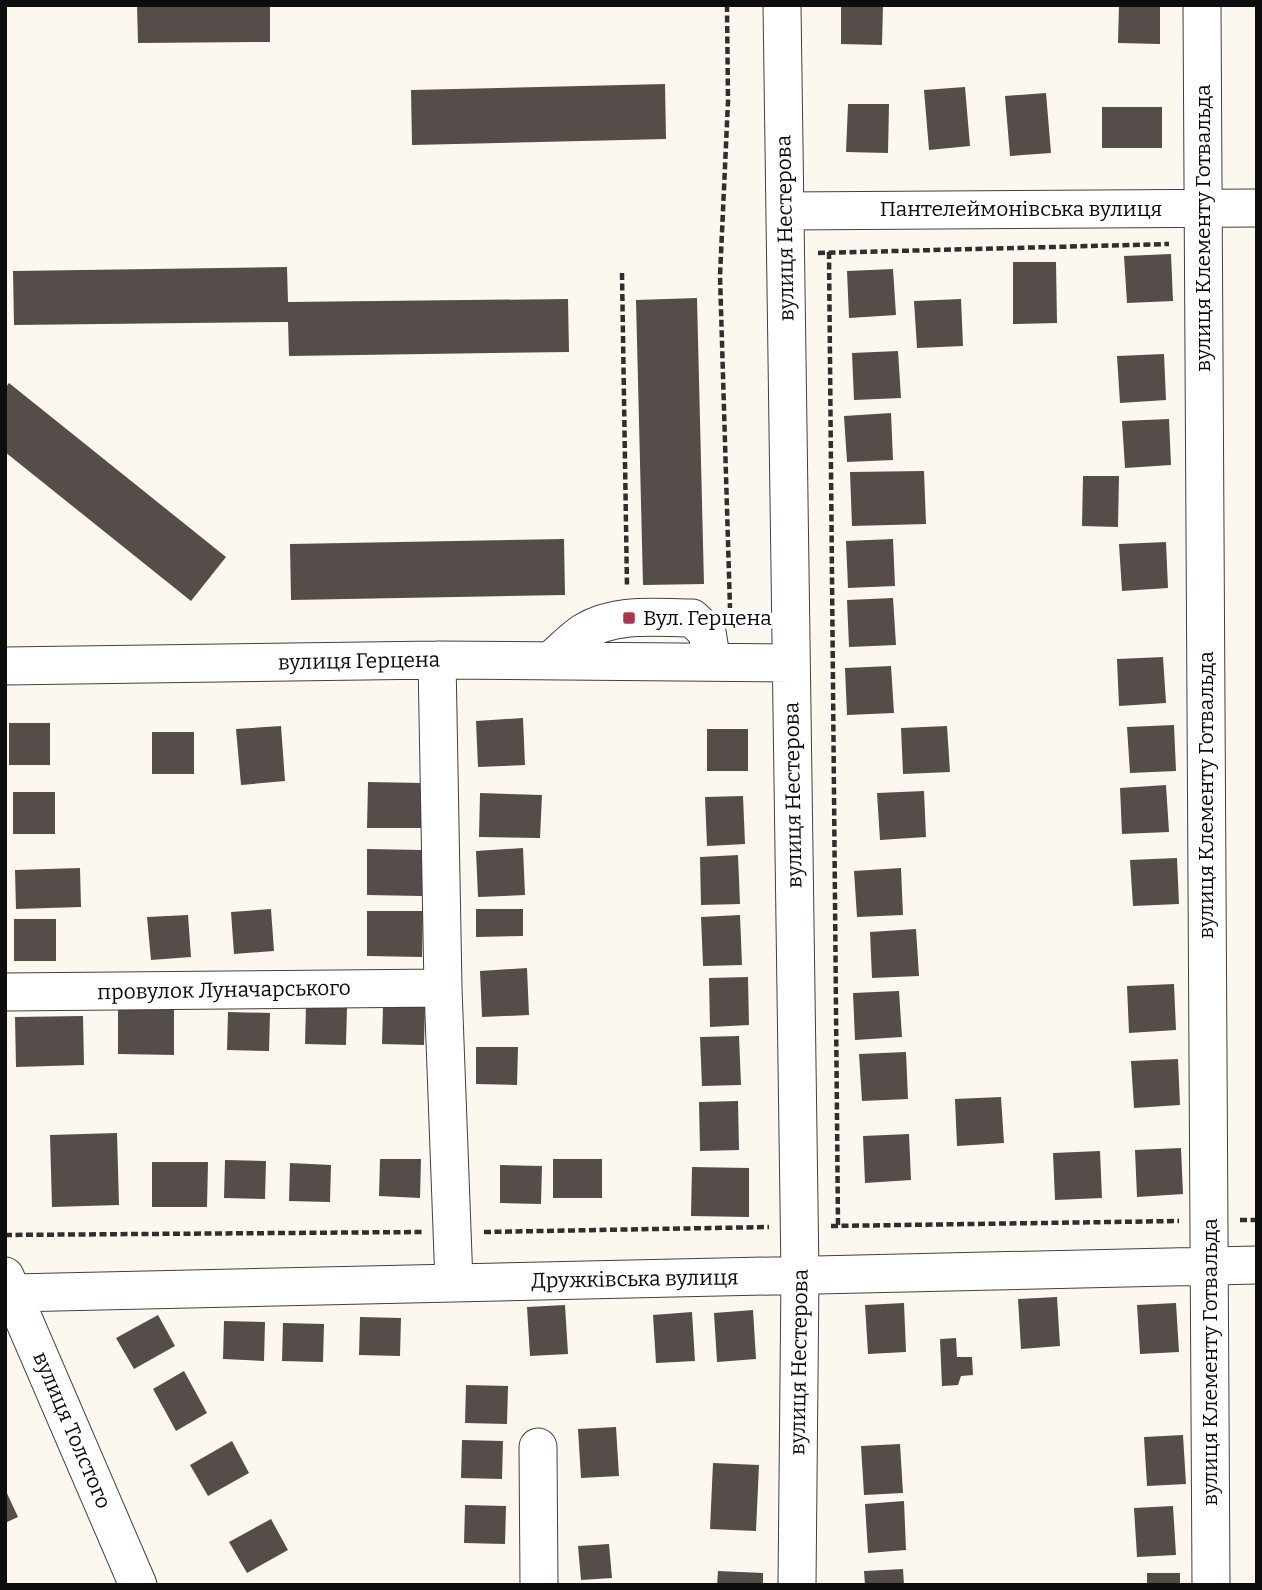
<svg xmlns="http://www.w3.org/2000/svg" width="1262" height="1590" viewBox="0 0 1262 1590" font-family="Bitter,serif">
<style>
.building{fill:#544d4a}
.lines{fill:none;stroke-linecap:round;stroke-linejoin:round}
.minor-casing{stroke:#404040;stroke-width:39}
.path{stroke:#2f2f2f;stroke-width:4.5;stroke-dasharray:7 3.5;stroke-linecap:butt}
.minor{stroke:#fff;stroke-width:37}
.poi-dot{fill:#ae344b;stroke:#fff;stroke-width:2.5}
.labels{text-anchor:middle;stroke-width:7;stroke-linejoin:round;paint-order:stroke}
.street-label{font-size:21px;fill:#0d0d0d;stroke:#fff}
.poi-label{font-size:21px;fill:#0d0d0d;stroke:#fff;text-anchor:start}
</style>
<rect width="100%" height="100%" fill="#fdf8ef"/>
<path class="building" d="M 137,5 L 270,5 L 270,42 L 138,43 Z
M 841,5 L 883,5 L 882,45 L 841,44 Z
M 1119,5 L 1160,5 L 1160,44 L 1118,43 Z
M 665,84 L 666,139 L 412,145 L 411,90 Z
M 965,87 L 970,146 L 929,150 L 924,90 Z
M 1046,93 L 1051,153 L 1010,156 L 1005,96 Z
M 848,104 L 889,104 L 888,153 L 846,152 Z
M 1102,107 L 1162,107 L 1162,148 L 1102,148 Z
M 1171,254 L 1173,301 L 1127,303 L 1124,256 Z
M 1013,262 L 1056,262 L 1057,323 L 1013,324 Z
M 287,267 L 288,302 L 568,299 L 569,352 L 289,356 L 288,322 L 14,325 L 13,271 Z
M 893,269 L 896,315 L 849,318 L 847,271 Z
M 697,298 L 704,584 L 643,585 L 636,300 Z
M 961,299 L 963,346 L 917,348 L 914,301 Z
M 898,351 L 901,398 L 854,400 L 852,353 Z
M 1164,354 L 1166,400 L 1120,403 L 1117,356 Z
M 9,383 L 226,557 L 191,601 L 5,452 L 5,388 Z
M 891,413 L 893,460 L 847,462 L 844,416 Z
M 1169,419 L 1171,465 L 1125,468 L 1122,421 Z
M 924,471 L 926,524 L 852,526 L 850,472 Z
M 1083,476 L 1119,476 L 1118,527 L 1082,526 Z
M 564,539 L 565,595 L 291,600 L 290,544 Z
M 893,539 L 895,586 L 848,588 L 846,541 Z
M 1166,542 L 1168,588 L 1122,591 L 1119,544 Z
M 893,598 L 896,645 L 849,647 L 847,600 Z
M 1163,657 L 1166,703 L 1119,706 L 1117,659 Z
M 891,666 L 894,713 L 847,715 L 845,668 Z
M 523,718 L 525,765 L 478,767 L 476,721 Z
M 9,723 L 50,723 L 50,765 L 9,765 Z
M 1174,725 L 1176,771 L 1130,773 L 1127,727 Z
M 281,726 L 285,781 L 241,785 L 236,729 Z
M 947,726 L 950,772 L 903,774 L 901,728 Z
M 707,729 L 748,729 L 748,771 L 707,771 Z
M 152,732 L 194,732 L 194,774 L 152,774 Z
M 368,782 L 423,783 L 423,828 L 367,828 Z
M 1166,785 L 1169,832 L 1122,834 L 1120,788 Z
M 924,791 L 926,837 L 880,840 L 877,793 Z
M 13,792 L 55,792 L 55,834 L 13,834 Z
M 480,793 L 542,795 L 540,838 L 479,837 Z
M 743,796 L 745,844 L 707,846 L 705,797 Z
M 523,848 L 525,895 L 478,897 L 476,851 Z
M 367,849 L 423,850 L 422,896 L 367,895 Z
M 738,855 L 740,904 L 701,905 L 700,857 Z
M 1177,858 L 1179,904 L 1133,906 L 1130,860 Z
M 80,868 L 81,907 L 16,909 L 15,870 Z
M 901,868 L 903,915 L 857,917 L 854,871 Z
M 271,909 L 274,951 L 234,954 L 231,912 Z
M 476,909 L 523,909 L 523,936 L 476,937 Z
M 367,911 L 423,911 L 422,957 L 367,956 Z
M 188,915 L 191,957 L 151,960 L 147,917 Z
M 740,915 L 742,965 L 703,966 L 701,917 Z
M 14,919 L 56,919 L 56,961 L 14,961 Z
M 916,929 L 919,976 L 872,978 L 870,932 Z
M 527,968 L 529,1015 L 482,1017 L 480,971 Z
M 748,977 L 749,1025 L 710,1027 L 709,978 Z
M 1174,984 L 1176,1030 L 1129,1033 L 1127,986 Z
M 899,991 L 902,1037 L 855,1040 L 853,993 Z
M 306,1006 L 347,1007 L 346,1045 L 305,1044 Z
M 383,1006 L 425,1007 L 424,1045 L 382,1044 Z
M 118,1009 L 174,1010 L 174,1055 L 118,1054 Z
M 228,1012 L 270,1013 L 269,1051 L 227,1050 Z
M 83,1016 L 84,1065 L 16,1067 L 15,1017 Z
M 739,1036 L 741,1085 L 702,1086 L 700,1037 Z
M 476,1047 L 518,1047 L 517,1085 L 476,1084 Z
M 906,1052 L 908,1099 L 862,1101 L 859,1054 Z
M 1178,1059 L 1180,1105 L 1134,1108 L 1131,1061 Z
M 1001,1097 L 1004,1143 L 957,1146 L 955,1099 Z
M 738,1101 L 739,1150 L 700,1151 L 699,1102 Z
M 117,1133 L 119,1205 L 52,1207 L 50,1135 Z
M 909,1134 L 911,1180 L 865,1183 L 863,1136 Z
M 1181,1148 L 1183,1194 L 1137,1197 L 1135,1150 Z
M 1100,1151 L 1102,1198 L 1055,1200 L 1053,1153 Z
M 380,1159 L 421,1159 L 420,1198 L 379,1196 Z
M 553,1159 L 602,1159 L 602,1198 L 553,1198 Z
M 225,1160 L 266,1161 L 265,1199 L 224,1198 Z
M 152,1162 L 208,1162 L 207,1207 L 152,1207 Z
M 290,1163 L 331,1165 L 330,1202 L 289,1201 Z
M 500,1165 L 542,1166 L 541,1204 L 500,1203 Z
M 692,1167 L 749,1168 L 749,1217 L 691,1216 Z
M 1057,1297 L 1060,1346 L 1021,1349 L 1018,1299 Z
M 904,1303 L 906,1352 L 868,1354 L 865,1305 Z
M 1176,1303 L 1179,1352 L 1140,1354 L 1137,1305 Z
M 565,1305 L 568,1354 L 530,1356 L 527,1307 Z
M 753,1310 L 756,1359 L 717,1362 L 714,1313 Z
M 692,1312 L 695,1361 L 656,1363 L 653,1315 Z
M 158,1315 L 175,1346 L 134,1369 L 116,1338 Z
M 360,1317 L 401,1318 L 400,1356 L 359,1355 Z
M 224,1321 L 265,1322 L 264,1361 L 223,1359 Z
M 283,1323 L 324,1324 L 323,1362 L 282,1361 Z
M 956,1338 L 957,1357 L 972,1357 L 973,1375 L 961,1376 L 958,1385 L 942,1386 L 940,1339 Z
M 184,1371 L 207,1413 L 176,1431 L 153,1389 Z
M 466,1385 L 508,1386 L 507,1424 L 465,1423 Z
M 616,1427 L 619,1476 L 581,1478 L 578,1429 Z
M 1183,1435 L 1186,1484 L 1147,1486 L 1144,1437 Z
M 462,1440 L 503,1441 L 502,1479 L 461,1478 Z
M 232,1441 L 249,1473 L 208,1496 L 190,1465 Z
M 900,1444 L 903,1493 L 864,1495 L 861,1446 Z
M 713,1463 L 759,1465 L 756,1531 L 710,1529 Z
M 5,1489 L 18,1517 L 5,1523 Z
M 904,1501 L 906,1550 L 868,1553 L 865,1504 Z
M 465,1505 L 506,1506 L 505,1544 L 464,1543 Z
M 1173,1506 L 1176,1555 L 1137,1557 L 1134,1508 Z
M 271,1519 L 288,1550 L 247,1573 L 229,1542 Z
M 609,1544 L 612,1578 L 581,1580 L 578,1546 Z
M 903,1569 L 904,1585 L 865,1585 L 864,1571 Z
M 718,1571 L 763,1573 L 763,1585 L 717,1585 Z
M 1147,1573 L 1180,1573 L 1180,1585 L 1147,1585 Z"/>
<g class="lines">
<defs>
<path id="minor" d="M 782,5 L 800,1275 L 797,1585
M 1202,5 L 1211,1585
M 785,211 L 1257,208
M 437,660 L 443,988 L 454,1283
M 550,661 C 561,652 572,640 584,632 C 616,612 657,618 692,618 L 707,632 L 712,662
M 5,666 L 437,660 L 791,663
M 5,992 L 443,988
M 5,1276 L 138,1585
M 13,1293 L 1257,1265
M 538,1447 L 539,1585"/>
</defs>
<use href="#minor" class="minor-casing"/>
<path class="path" d="M 727,5 L 728,101 L 720,276 L 730,608
M 829,252 L 838,1226
M 818,253 L 1169,244
M 622,273 L 627,587
M 1240,1220 L 1257,1220
M 831,1226 L 1179,1221
M 484,1232 L 769,1227
M 5,1235 L 423,1232"/>
<use href="#minor" class="minor"/>
</g>
<rect class="poi-dot" x="622" y="611" width="14" height="14" rx="3.5"/>
<g class="labels">
<g class="street-label">
<text x="1021" y="216">Пантелеймонівська вулиця</text>
<text transform="translate(785 228) rotate(-91)" y="7">вулиця Нестерова</text>
<text transform="translate(1203 228) rotate(-90)" y="7">вулиця Клементу Готвальда</text>
<text transform="translate(359 661) rotate(-1)" y="7">вулиця Герцена</text>
<text transform="translate(793 795) rotate(-91)" y="7">вулиця Нестерова</text>
<text transform="translate(1206 795) rotate(-90)" y="7">вулиця Клементу Готвальда</text>
<text transform="translate(224 990) rotate(-1)" y="7">провулок Луначарського</text>
<text transform="translate(635 1279) rotate(-1)" y="7">Дружківська вулиця</text>
<text transform="translate(799 1362) rotate(-89)" y="7">вулиця Нестерова</text>
<text transform="translate(1210 1362) rotate(-90)" y="7">вулиця Клементу Готвальда</text>
<text transform="translate(72 1430) rotate(67)" y="7">вулиця Толстого</text>
</g>
<g class="poi-label">
<text x="643" y="625">Вул. Герцена</text>
</g>
</g>
<rect width="1262" height="1590" fill="none" stroke="#0d0d0d" stroke-width="14"/>
</svg>
